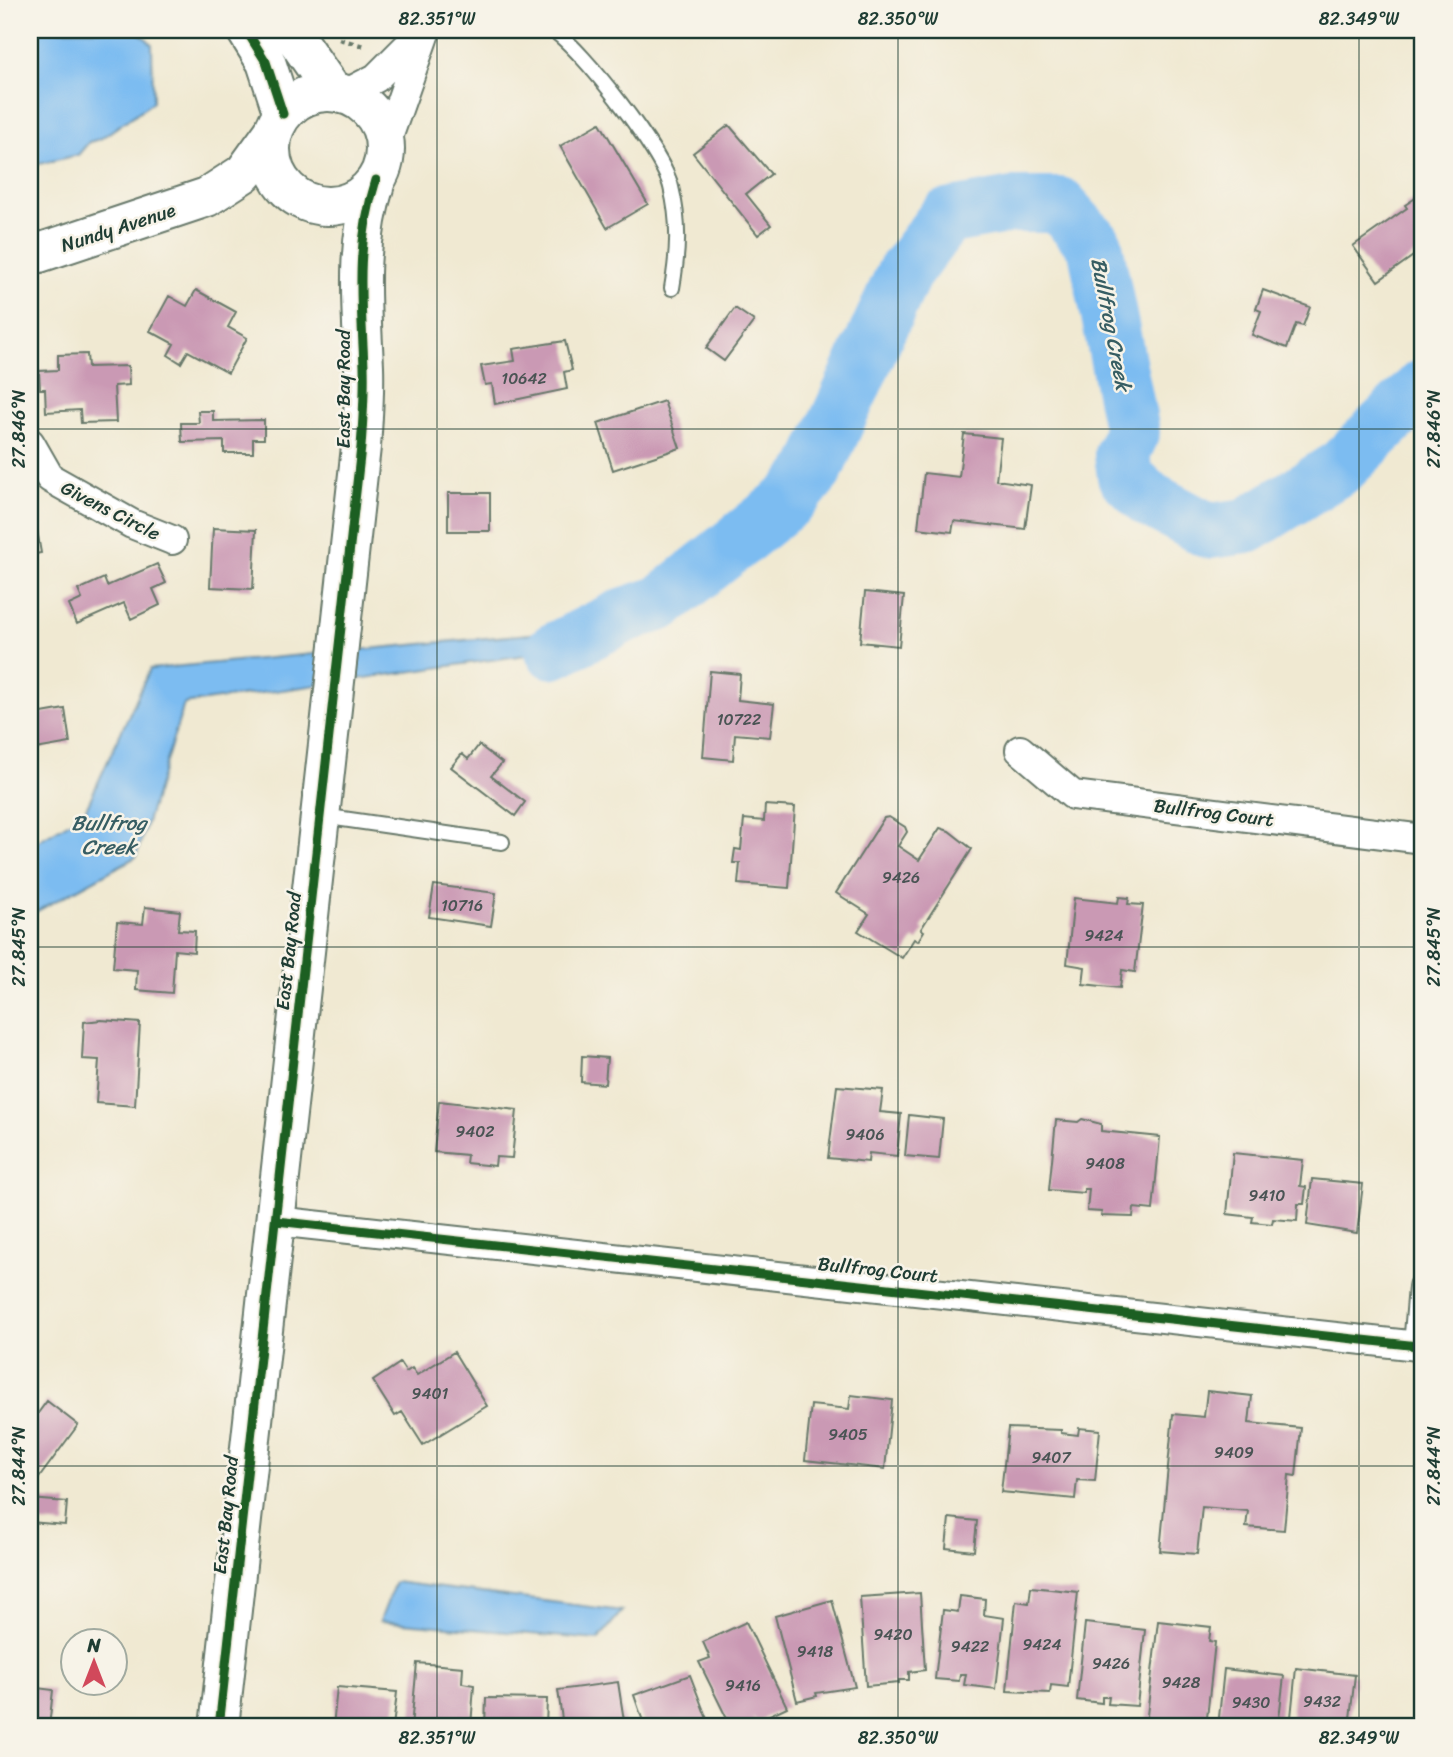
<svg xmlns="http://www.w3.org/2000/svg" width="1453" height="1757" viewBox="0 0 1453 1757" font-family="Sriracha,sans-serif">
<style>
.water{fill:#7cbcf1;stroke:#4e7c92;stroke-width:2}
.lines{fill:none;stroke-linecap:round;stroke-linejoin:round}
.river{stroke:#7cbcf1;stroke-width:56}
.building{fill:#ca99b4}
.lane-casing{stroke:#68796b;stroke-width:18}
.street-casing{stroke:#68796b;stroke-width:32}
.secondary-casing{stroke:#68796b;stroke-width:42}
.path{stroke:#68796b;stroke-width:4.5;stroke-dasharray:5 5;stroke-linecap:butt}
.lane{stroke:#fff;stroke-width:14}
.street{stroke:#fff;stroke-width:28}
.secondary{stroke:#fff;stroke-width:38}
.cycleway-casing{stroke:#f7f3e8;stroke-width:13}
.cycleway{stroke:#1b5e20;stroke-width:9}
.ticks{fill:none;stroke:#1f3d34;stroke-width:2;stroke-opacity:0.45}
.labels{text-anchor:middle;stroke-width:5;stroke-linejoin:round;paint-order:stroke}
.number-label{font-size:16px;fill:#4a5454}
.street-label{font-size:19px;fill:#1f3d34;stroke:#f7f3e8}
.water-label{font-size:21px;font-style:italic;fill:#365d63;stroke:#f7f3e8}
.neatline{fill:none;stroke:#1f3d34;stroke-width:2.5}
.ticks-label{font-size:18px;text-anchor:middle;fill:#1f3d34}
</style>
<rect width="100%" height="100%" fill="#f7f3e8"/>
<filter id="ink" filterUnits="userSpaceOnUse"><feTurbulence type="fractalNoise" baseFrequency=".0143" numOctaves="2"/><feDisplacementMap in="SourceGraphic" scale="14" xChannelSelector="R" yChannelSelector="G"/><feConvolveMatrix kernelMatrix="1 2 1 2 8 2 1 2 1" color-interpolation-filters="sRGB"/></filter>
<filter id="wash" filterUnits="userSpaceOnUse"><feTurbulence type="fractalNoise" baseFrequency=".00686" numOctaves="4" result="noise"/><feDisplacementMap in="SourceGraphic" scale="28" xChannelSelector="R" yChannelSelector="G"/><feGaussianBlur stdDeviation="1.57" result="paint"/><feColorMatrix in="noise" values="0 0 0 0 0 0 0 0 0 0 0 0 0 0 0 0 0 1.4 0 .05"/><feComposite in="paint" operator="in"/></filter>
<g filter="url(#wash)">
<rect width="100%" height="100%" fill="#f0e9d2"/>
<path class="water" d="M 30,30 L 136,30 L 152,44 L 153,102 L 100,139 L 89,142 L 78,155 L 30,166 Z
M 563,631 L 553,651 L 184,704 L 136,857 L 30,915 L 30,846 L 84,813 L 150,669 Z
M 395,1582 L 622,1611 L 598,1640 L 380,1621 Z"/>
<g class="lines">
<path class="river" d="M 553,651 L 625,615 L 661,603 L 791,499 L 815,470 L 904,273 L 946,217 L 1012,205 L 1059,205 L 1095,245 L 1132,432 L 1122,454 L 1125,476 L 1149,499 L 1209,531 L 1247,526 L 1341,467 L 1423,387"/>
</g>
<g id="blocks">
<path class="building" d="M 600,123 L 648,204 L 607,228 L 560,146 Z
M 729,125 L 771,174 L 746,194 L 771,225 L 758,235 L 693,153 Z
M 1423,193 L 1423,249 L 1378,281 L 1353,246 L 1407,208 L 1405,205 Z
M 196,290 L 236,312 L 228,327 L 247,338 L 228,373 L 188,351 L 181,363 L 168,355 L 174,344 L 150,331 L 169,296 L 187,306 Z
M 1263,290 L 1310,307 L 1303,326 L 1296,324 L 1287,348 L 1252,335 L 1261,311 L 1256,309 Z
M 735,308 L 754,321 L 724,361 L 706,348 Z
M 565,341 L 572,370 L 564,372 L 567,389 L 495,404 L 492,384 L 485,385 L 481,366 L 515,361 L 513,349 Z
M 87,354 L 88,367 L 128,366 L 129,385 L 114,386 L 116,422 L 81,423 L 80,410 L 46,412 L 45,389 L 40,389 L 39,371 L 58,370 L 58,355 Z
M 664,401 L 680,448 L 613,470 L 598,423 Z
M 198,411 L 213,411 L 213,421 L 264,420 L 264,439 L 253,439 L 253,453 L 224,453 L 224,441 L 182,442 L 181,423 L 199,423 Z
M 964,434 L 1001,438 L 996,480 L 1031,485 L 1025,529 L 954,521 L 952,532 L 918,528 L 924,473 L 959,477 Z
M 30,490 L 41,553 L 30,555 Z
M 448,493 L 490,493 L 490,531 L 448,531 Z
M 213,528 L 256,530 L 253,589 L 210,587 Z
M 157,564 L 166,583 L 153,589 L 160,605 L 131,619 L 124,603 L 77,624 L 69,605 L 82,599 L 78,590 L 104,578 L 107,586 Z
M 865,592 L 904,596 L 899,646 L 860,642 Z
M 710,671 L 740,674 L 738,700 L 774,704 L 770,737 L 735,734 L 733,760 L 703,757 Z
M 65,709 L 70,743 L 30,750 L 30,715 Z
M 479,745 L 502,763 L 491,776 L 525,802 L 515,816 L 451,767 L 462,754 L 468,759 Z
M 765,805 L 795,807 L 789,888 L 738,884 L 740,863 L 733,863 L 735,849 L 741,850 L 744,819 L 764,821 Z
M 889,817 L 905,827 L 907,832 L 898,846 L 919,860 L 940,828 L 949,831 L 972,849 L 921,929 L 924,931 L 918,941 L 914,939 L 902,958 L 858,931 L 869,914 L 836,893 L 884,818 Z
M 434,885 L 496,893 L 491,926 L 429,917 Z
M 1119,897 L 1129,898 L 1128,904 L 1143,905 L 1135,972 L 1122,970 L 1120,988 L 1083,984 L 1085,967 L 1067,964 L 1074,898 L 1118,903 Z
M 145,907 L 180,911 L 178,930 L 195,931 L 194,952 L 175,950 L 172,993 L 136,990 L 137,970 L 113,968 L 117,922 L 143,924 Z
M 101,1020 L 140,1023 L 135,1106 L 96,1103 L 99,1060 L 82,1059 L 84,1022 Z
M 582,1056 L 607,1058 L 605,1084 L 581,1082 Z
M 837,1086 L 883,1090 L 880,1112 L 901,1114 L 897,1156 L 869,1153 L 868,1162 L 828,1158 Z
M 439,1101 L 517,1110 L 512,1158 L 496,1157 L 495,1166 L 466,1163 L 467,1155 L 434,1152 Z
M 909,1115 L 943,1119 L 939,1159 L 905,1156 Z
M 1082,1119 L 1101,1124 L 1101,1131 L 1160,1137 L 1153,1210 L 1134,1208 L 1133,1217 L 1101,1216 L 1102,1212 L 1087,1211 L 1089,1189 L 1084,1189 L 1084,1193 L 1049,1190 L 1056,1120 L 1078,1122 Z
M 1233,1153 L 1303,1160 L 1300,1186 L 1306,1187 L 1304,1204 L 1298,1204 L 1297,1221 L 1273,1219 L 1272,1224 L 1252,1222 L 1253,1217 L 1227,1214 Z
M 1312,1179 L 1363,1184 L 1357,1233 L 1307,1225 Z
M 454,1352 L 487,1406 L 423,1445 L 402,1412 L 395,1416 L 373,1381 L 400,1363 L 406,1372 L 412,1368 L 417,1375 Z
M 1207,1391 L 1252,1396 L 1249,1423 L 1301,1428 L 1296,1476 L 1289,1475 L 1284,1530 L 1246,1527 L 1248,1511 L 1202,1507 L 1197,1554 L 1160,1551 L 1173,1414 L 1204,1417 Z
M 851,1395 L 892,1400 L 885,1469 L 805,1460 L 811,1405 L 849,1409 Z
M 47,1401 L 78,1425 L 30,1490 L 30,1430 L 33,1426 L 30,1424 Z
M 1008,1428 L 1061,1430 L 1061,1433 L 1078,1435 L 1079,1428 L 1100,1430 L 1095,1481 L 1077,1480 L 1075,1499 L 1001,1492 Z
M 30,1499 L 67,1502 L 65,1525 L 30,1522 Z
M 949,1518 L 977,1521 L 974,1551 L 946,1548 Z
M 1031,1587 L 1078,1592 L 1068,1687 L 1051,1685 L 1050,1693 L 1007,1691 L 1016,1601 L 1029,1603 Z
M 920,1593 L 925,1670 L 909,1672 L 909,1680 L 899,1680 L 899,1683 L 866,1686 L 860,1597 Z
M 960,1596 L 985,1599 L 984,1615 L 1004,1618 L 996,1689 L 964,1685 L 966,1674 L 960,1674 L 959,1681 L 935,1679 L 943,1610 L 958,1612 Z
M 832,1600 L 855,1687 L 816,1693 L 817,1696 L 797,1701 L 775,1616 Z
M 1158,1621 L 1211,1627 L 1209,1641 L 1215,1642 L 1206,1727 L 1172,1727 L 1173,1723 L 1168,1722 L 1167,1727 L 1146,1724 Z
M 746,1622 L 787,1707 L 757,1721 L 752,1717 L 755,1722 L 744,1727 L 731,1727 L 699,1662 L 710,1658 L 703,1642 Z
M 1085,1623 L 1145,1630 L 1137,1706 L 1108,1704 L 1109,1697 L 1102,1697 L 1102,1703 L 1077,1700 Z
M 417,1663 L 463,1667 L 462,1683 L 474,1685 L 471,1727 L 411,1727 Z
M 1296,1668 L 1355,1675 L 1349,1727 L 1290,1727 Z
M 1224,1669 L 1284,1676 L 1278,1727 L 1218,1727 Z
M 690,1675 L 710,1727 L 645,1727 L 634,1695 Z
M 618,1682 L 625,1727 L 563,1727 L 558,1690 Z
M 30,1687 L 53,1690 L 49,1727 L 30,1727 Z
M 337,1687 L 397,1692 L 393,1727 L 333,1727 Z
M 486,1698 L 547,1699 L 546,1727 L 485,1727 Z"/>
</g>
</g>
<g filter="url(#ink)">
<use href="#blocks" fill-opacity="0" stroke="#68796b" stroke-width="2"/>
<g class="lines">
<defs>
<path id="lane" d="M 553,30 C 583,50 663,153 671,187 C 680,223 678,253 672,288
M 322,816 L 502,842"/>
<path id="street" d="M 345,94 L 376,78 L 417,37
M 385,146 L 426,30
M 30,443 L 50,478 L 132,524 L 172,540
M 1020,750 L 1073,795 L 1423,839
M 276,1221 L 1418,1346 L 1423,1287"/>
<path id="secondary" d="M 246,30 L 266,62 L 283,114
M 290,30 L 333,92
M271 149a57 57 0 1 1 114 0a57 57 0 1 1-114 0Z
M 30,256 L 207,197 L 244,173 L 272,134
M 219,1727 L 361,447 C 363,420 365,393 364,366 C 361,299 355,246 376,180"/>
</defs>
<use href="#lane" class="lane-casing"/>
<use href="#street" class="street-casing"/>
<use href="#secondary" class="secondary-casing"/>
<path class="path" d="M 339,39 L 367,47"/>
<use href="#lane" class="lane"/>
<use href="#street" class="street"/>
<use href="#secondary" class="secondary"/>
<defs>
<path id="cycleway" d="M 246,30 L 266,62 L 283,114
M 276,1221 L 1418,1346 L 1423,1287
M 219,1727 L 361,447 C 363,420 365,393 364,366 C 361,299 355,246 376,180"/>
</defs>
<use href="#cycleway" class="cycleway-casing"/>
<use href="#cycleway" class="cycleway"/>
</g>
</g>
<path class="ticks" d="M 437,30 L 437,1727M 898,30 L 898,1727M 1359,30 L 1359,1727M 30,429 L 1423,429M 30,947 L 1423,947M 30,1466 L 1423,1466"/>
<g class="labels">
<g class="number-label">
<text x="524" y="384">10642</text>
<text x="739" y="725">10722</text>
<text x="901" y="883">9426</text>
<text x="462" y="911">10716</text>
<text x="1104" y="941">9424</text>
<text x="475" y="1137">9402</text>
<text x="865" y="1140">9406</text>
<text x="1105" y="1169">9408</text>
<text x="1267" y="1201">9410</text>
<text x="430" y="1399">9401</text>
<text x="848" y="1440">9405</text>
<text x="1234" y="1458">9409</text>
<text x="1051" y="1463">9407</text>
<text x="893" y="1640">9420</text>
<text x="1042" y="1650">9424</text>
<text x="970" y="1652">9422</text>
<text x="815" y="1657">9418</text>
<text x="1111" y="1669">9426</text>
<text x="1181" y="1688">9428</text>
<text x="743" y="1691">9416</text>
<text x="1322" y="1707">9432</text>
<text x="1251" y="1708">9430</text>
</g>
<g class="street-label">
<text transform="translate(118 227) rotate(-18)" y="7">Nundy Avenue</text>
<text transform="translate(343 389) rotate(-90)" y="7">East Bay Road</text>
<text transform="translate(111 510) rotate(27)" y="7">Givens Circle</text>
<text transform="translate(1214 812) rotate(7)" y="7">Bullfrog Court</text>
<text transform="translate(288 951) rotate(-84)" y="7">East Bay Road</text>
<text transform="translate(878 1269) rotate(6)" y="7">Bullfrog Court</text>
<text transform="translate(225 1515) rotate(-84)" y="7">East Bay Road</text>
</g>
<g class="water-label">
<text transform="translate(1111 324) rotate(79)" y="7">Bullfrog Creek</text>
<text x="109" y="830">Bullfrog<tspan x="109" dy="24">Creek</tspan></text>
</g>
</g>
<rect width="1453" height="1757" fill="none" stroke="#f7f3e8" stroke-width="77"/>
<g transform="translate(94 1662)"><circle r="33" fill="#f7f3e8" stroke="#a1aaa0" stroke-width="2"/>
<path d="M0-5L12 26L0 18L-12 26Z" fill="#d1495b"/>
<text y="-10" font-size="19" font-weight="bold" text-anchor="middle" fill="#1f3d34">N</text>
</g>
<rect x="38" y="38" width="1376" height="1680" class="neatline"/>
<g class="ticks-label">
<text x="437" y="25">82.351°W</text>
<text x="898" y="25">82.350°W</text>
<text x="1359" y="25">82.349°W</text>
<text transform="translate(19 429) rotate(-90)" y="6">27.846°N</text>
<text transform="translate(1434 429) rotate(-90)" y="6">27.846°N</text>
<text transform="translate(19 947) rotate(-90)" y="6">27.845°N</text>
<text transform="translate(1434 947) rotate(-90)" y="6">27.845°N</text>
<text transform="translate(19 1466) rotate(-90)" y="6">27.844°N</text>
<text transform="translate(1434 1466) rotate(-90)" y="6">27.844°N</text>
<text x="437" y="1744">82.351°W</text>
<text x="898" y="1744">82.350°W</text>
<text x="1359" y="1744">82.349°W</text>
</g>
</svg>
